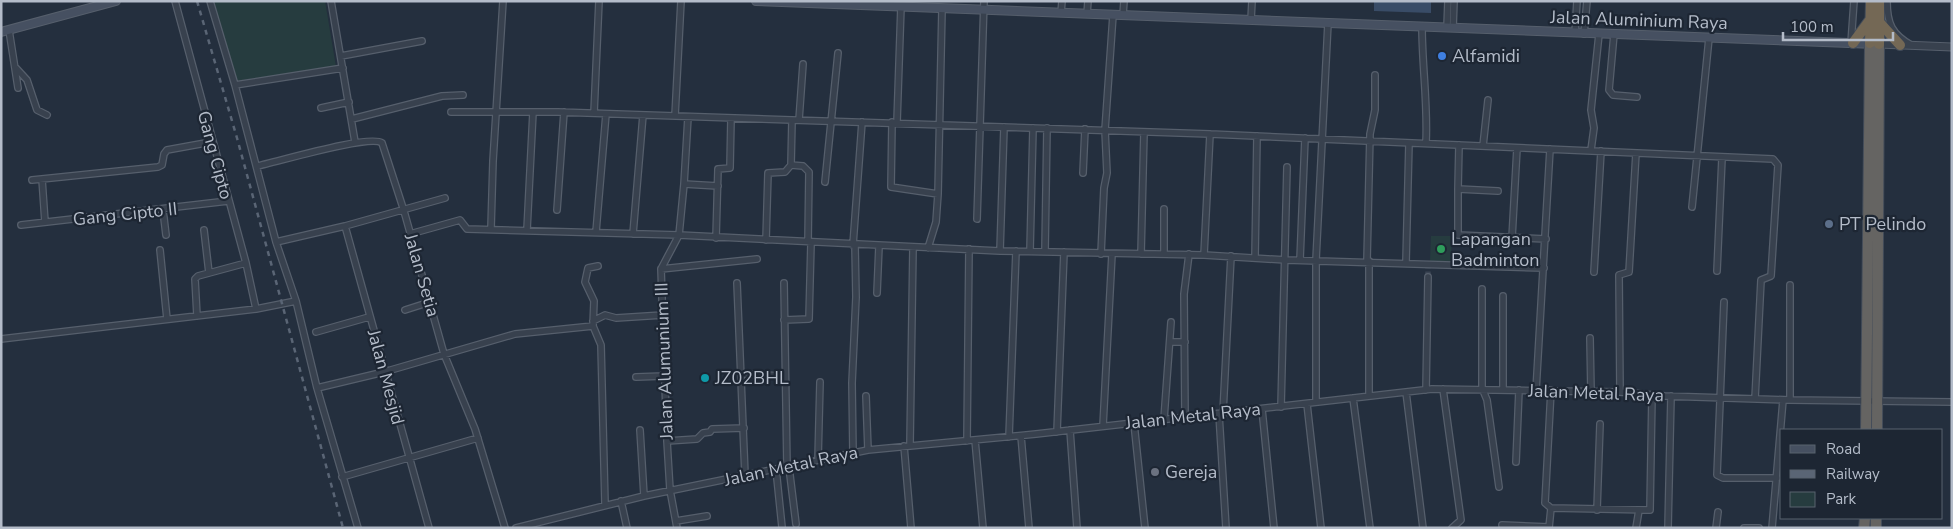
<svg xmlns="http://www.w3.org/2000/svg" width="1953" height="529" viewBox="0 0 1953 529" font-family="'Nunito Sans',sans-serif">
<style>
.green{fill:#263c3f}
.water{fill:#394c67}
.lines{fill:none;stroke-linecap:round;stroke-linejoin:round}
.minor-tunnel{stroke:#3a4453;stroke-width:5.5;stroke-dasharray:5.5 3;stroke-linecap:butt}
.minor-casing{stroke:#565f6c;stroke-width:8}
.tertiary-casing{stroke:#565f6c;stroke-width:9}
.secondary-casing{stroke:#565f6c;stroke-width:10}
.trunk-casing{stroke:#434c59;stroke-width:12}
.motorway-casing{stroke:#434c59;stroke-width:12}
.minor{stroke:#38414e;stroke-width:5.5}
.tertiary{stroke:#38414e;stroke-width:7}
.secondary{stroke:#465061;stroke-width:8}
.trunk{stroke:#656462;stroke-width:10}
.motorway{stroke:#746855;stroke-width:10}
.rail{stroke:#5a6575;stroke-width:2.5;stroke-dasharray:5 5;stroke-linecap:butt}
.shop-dot{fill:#3f7fe0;stroke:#1d2633;stroke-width:2}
.service-dot{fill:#5c6f8a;stroke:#1d2633;stroke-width:2}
.leisure-dot{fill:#2e9e5b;stroke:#1d2633;stroke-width:2}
.culture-dot{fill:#0f9aa8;stroke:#1d2633;stroke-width:2}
.worship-dot{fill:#6b7280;stroke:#1d2633;stroke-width:2}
.labels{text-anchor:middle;stroke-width:4.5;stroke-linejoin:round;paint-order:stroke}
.street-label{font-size:18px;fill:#b4bcc9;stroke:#1d2633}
.poi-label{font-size:18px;fill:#b4bcc9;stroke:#1d2633;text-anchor:start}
</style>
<rect width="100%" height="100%" fill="#242f3e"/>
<path class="green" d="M 213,1 L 325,1 L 336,67 L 236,81 Z
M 1431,236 L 1452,236 L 1451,261 L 1430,261 Z"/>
<path class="water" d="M 1374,1 L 1431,1 L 1431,13 L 1374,11 Z"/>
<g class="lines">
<path class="minor-tunnel" d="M 1428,277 L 1428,266"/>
<defs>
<path id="minor" d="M 175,1 L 246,263 L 256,309
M 210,1 L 235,85 L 276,242 L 296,301 L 317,388 L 358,528
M 331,1 L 355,142
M 1887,1 C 1887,24 1892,34 1911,45
M 1061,13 L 1062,1
M 1087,14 L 1088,1
M 1123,15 L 1124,1
M 1251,20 L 1252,1
M 1422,26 C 1422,66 1428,104 1426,143
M 1447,27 L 1448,1
M 1453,28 L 1454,1
M 9,30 L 18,88
M 1575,33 L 1577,1
M 1584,34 L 1587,1
M 1614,34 L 1609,90 L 1613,95 L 1637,97
M 1851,43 L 1854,1
M 341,56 L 422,41
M 16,68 L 27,80 L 37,110 L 47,115
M 235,85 L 343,68
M 321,108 L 349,102
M 451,112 L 558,112 L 1210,134 L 1773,159 L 1778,165 L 1771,276 L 1761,280 L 1755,399
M 594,113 L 599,1
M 675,116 L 681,1
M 352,119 L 442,96 L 463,95
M 799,120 L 803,64
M 892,122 L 891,187 L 938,194
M 897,122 L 901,6
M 1483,146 L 1488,100
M 1591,150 L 1594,128 L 1591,110 L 1599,34
M 791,165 L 803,166 L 809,172 L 808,242
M 257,166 C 277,162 370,134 382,143 L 404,211 L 444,354 L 475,429 L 505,528
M 1083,173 L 1085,129
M 42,179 L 45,222
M 32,180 L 158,167 L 162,165 L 164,154 L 167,150 L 211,142
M 825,182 L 838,53
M 684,184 L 718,186
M 1458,189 L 1459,145
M 1498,191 L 1458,189 L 1458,235 L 1546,239
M 1692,207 L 1709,38
M 163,210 L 166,235
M 557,210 L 564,112
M 977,219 L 984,1
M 21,225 L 228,201
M 345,226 L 429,528
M 491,228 L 493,161 L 503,1
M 527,230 L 533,112
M 596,232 L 606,114
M 410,234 L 460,220 L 467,229 L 679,235 L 1000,251 L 1204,255 L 1286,260 L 1544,268
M 633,234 L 643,115
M 716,238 L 718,169 L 730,168 L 731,118
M 1512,238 L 1517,148
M 766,240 L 768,173 L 785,172 L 791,165 L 792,120
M 276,242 L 345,226 L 445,198
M 853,245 L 862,122
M 928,248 L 936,222 L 938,194 L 942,9
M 160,250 L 167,319
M 1000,251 L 1004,127
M 1030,251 L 1033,128
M 1045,251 L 1047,128
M 1101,254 L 1104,188 L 1107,173 L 1105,130 L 1113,15
M 1141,254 L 1144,132
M 1164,254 L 1164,209
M 1204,255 L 1210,134
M 1255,258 L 1257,136
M 1300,260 L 1305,138
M 1367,261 L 1370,134 L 1375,110 L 1375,75
M 1369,261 L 1369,396
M 1406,262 L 1409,143
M 598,266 L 588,268 L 585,282 L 594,301 L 593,326 L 601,345 L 605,504
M 661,269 L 757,259
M 1717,271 L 1722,158
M 1594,272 L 1601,151
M 209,273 L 246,263
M 737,283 L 745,475
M 784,283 L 787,467
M 1482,289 L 1482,388 L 1487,400 L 1499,487
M 877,293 L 879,246
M 1724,302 L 1717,475 L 1723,478 L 1777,478
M 405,310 L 430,302
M 197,316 L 195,279 L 198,276 L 209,273 L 204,230
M 784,320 L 809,319 L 811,243
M 593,321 L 605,315 L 616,318 L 663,315
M 316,332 L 369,317
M 1590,338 L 1591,392
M 1,339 L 256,309 L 296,301
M 1170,342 L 1185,342
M 742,374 L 785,376
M 636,377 L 664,376
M 317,388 L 384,372 L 515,334 L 593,326
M 1443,389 L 1461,520 L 1452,528
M 1503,389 L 1503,296
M 1426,390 L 1428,277
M 1551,390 L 1545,503 L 1551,508
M 1536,391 L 1550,149
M 1406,392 L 1423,528
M 1620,392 L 1619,275 L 1629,272 L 1636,153
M 866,396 L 868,450
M 1353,398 L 1370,528
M 1790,400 L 1790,285
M 1316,402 L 1316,260 L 1328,23
M 1307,404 L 1321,528
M 1281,407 L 1287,167
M 1262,409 L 1274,528
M 1223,413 L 1231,256
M 1219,414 L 1226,528
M 1185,417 L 1184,294 L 1189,254
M 1164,419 L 1171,322
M 1134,423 L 1145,528
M 1103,426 L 1112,254
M 640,430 L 644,496
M 1070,430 L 1077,528
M 1057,432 L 1064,252
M 1021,436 L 1029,528
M 1009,437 L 1016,251
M 975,440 L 983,528
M 667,441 L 697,439 L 703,433 L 710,432 L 712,429 L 744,428
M 967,441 L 969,249
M 910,445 L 913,248
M 904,446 L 911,528
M 853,453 L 852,383 L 856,297 L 855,245
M 818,460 L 820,382
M 1516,462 L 1519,390
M 789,467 L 796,524
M 776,469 L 782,527
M 342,477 L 478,438
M 621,501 L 627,528
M 1551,508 L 1650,510 L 1652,395
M 1597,510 L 1600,424
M 676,521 L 707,516
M 1502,525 L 1549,527
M 516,528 L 644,496 L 868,450 L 1036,434 L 1432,389 L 1620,392 L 1665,396 L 1790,400 L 1952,402
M 677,528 L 670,490 L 667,441 L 661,269 L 679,235 L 684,184 L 688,117
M 1549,528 L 1551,508
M 1636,528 L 1639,510
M 1668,528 L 1671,396
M 1716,528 L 1718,512
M 1744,528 L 1759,528
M 1772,528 L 1783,400"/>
<path id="tertiary" d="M 1879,44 L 1952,47"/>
<path id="secondary" d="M 756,1 L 1875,44
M 1,32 L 116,1"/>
<path id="trunk" d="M 1866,430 L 1870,43
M 1877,430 L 1879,44
M 1864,528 L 1865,518
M 1876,528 L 1876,518"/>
<path id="motorway" d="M 1879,1 L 1879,44
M 1880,23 L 1900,45
M 1853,43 L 1870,20
M 1870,43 L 1871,1"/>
</defs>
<use href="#minor" class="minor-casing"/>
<use href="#tertiary" class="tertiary-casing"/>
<use href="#secondary" class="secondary-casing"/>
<use href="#trunk" class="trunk-casing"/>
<use href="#motorway" class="motorway-casing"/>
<use href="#minor" class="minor"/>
<use href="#tertiary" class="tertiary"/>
<use href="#secondary" class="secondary"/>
<use href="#trunk" class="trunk"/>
<use href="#motorway" class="motorway"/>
<path class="rail" d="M 197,1 L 237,138 L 343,528"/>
</g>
<circle class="shop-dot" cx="1442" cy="56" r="5"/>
<circle class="service-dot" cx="1829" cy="224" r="5"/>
<circle class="leisure-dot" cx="1441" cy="249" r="5"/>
<circle class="culture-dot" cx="705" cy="378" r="5"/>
<circle class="worship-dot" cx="1155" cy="472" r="5"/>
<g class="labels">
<g class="street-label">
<text transform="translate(1639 20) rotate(2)" y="6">Jalan Aluminium Raya</text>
<text transform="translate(215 155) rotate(75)" y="6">Gang Cipto</text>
<text transform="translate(125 214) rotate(-6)" y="6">Gang Cipto II</text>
<text transform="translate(422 275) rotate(74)" y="6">Jalan Setia</text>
<text transform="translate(664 361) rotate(-92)" y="6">Jalan Alumunium III</text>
<text transform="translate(386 377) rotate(75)" y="6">Jalan Mesjid</text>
<text transform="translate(1596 393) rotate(2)" y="6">Jalan Metal Raya</text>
<text transform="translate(1193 416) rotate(-6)" y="6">Jalan Metal Raya</text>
<text transform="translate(791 466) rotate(-12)" y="6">Jalan Metal Raya</text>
</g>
<g class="poi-label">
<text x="1452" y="62">Alfamidi</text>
<text x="1839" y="230">PT Pelindo</text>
<text x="1451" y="245">Lapangan<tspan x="1451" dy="21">Badminton</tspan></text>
<text x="715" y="384">JZ02BHL</text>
<text x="1165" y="478">Gereja</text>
</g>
</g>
<rect width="1953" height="529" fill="none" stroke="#b4bcc9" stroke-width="5"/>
<rect x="1780" y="429" width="162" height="90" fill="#1d2633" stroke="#59626f"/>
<rect x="1790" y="445" width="25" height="8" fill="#465061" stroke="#59626f"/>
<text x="1826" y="454" font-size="15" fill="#b4bcc9">Road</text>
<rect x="1790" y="470" width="25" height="8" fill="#5a6575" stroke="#59626f"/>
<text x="1826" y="479" font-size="15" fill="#b4bcc9">Railway</text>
<rect x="1790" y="492" width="25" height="15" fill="#263c3f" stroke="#59626f"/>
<text x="1826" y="504" font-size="15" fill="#b4bcc9">Park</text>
<path d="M1783 32v8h110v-8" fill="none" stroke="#b4bcc9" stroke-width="2.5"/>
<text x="1790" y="32" font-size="15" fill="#b4bcc9" stroke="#1d2633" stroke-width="4" paint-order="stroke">100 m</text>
</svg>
